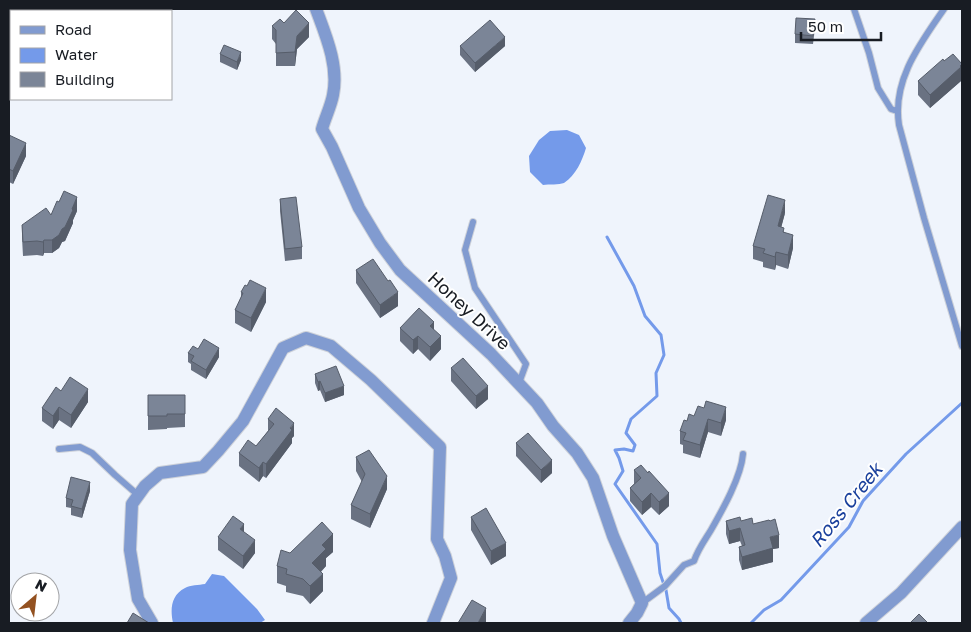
<svg xmlns="http://www.w3.org/2000/svg" width="971" height="632" viewBox="0 0 971 632" font-family="'Golos Text',sans-serif">
<style>
.water{fill:#749aea}
.lines{fill:none;stroke-linecap:round;stroke-linejoin:round}
.stream{stroke:#749aea;stroke-width:3}
.lane-casing{stroke:#cdd1d9;stroke-width:8}
.street-casing{stroke:#cdd1d9;stroke-width:14}
.lane{stroke:#819bd0;stroke-width:6}
.street{stroke:#819bd0;stroke-width:12}
.wall{fill:#6a7282}
.shaded-wall{fill:#565d6a}
.building{fill:#7b8597;stroke:#565d6a}
.labels{text-anchor:middle;stroke-width:4;stroke-linejoin:round;paint-order:stroke}
.street-label{font-size:18px;fill:#181c23;stroke:#fff}
.water-label{font-size:19px;font-style:italic;fill:#1a409c;stroke:#fff}
</style>
<rect width="100%" height="100%" fill="#eff4fc"/>
<path class="water" d="M 567,130 L 579,135 L 586,148 C 582,161 576,175 564,183 C 559,185 549,184 543,185 L 530,172 L 529,156 L 539,140 L 550,131 Z
M 212,574 L 224,576 L 257,609 L 265,620 L 260,623 L 173,623 C 170,609 171,595 185,588 C 190,585 199,585 205,584 Z"/>
<g class="lines">
<path class="stream" d="M 607,237 L 634,286 L 645,316 L 661,335 L 664,355 L 656,373 L 657,396 L 631,419 L 626,433 L 635,445 L 633,451 L 624,449 L 615,450 L 619,458 L 623,471 L 615,484 L 657,544 L 660,573 L 663,582
M 666,590 L 669,608 L 679,619 L 681,623
M 751,623 L 764,610 L 781,600 L 849,527 L 863,501 L 906,454 L 962,403"/>
<defs>
<path id="lane" d="M 854,9 L 869,53 L 878,88 L 891,109 L 897,111
M 944,9 C 920,44 892,80 899,125 L 924,218 L 962,346
M 473,222 L 465,250 L 475,288 L 526,364 L 519,383
M 59,449 L 80,447 L 92,453 L 115,475 L 138,495
M 642,603 L 665,586 L 684,565 L 694,561 C 698,549 705,540 711,530 C 723,509 741,477 743,454"/>
<path id="street" d="M 316,9 C 326,36 339,66 333,95 C 331,106 325,118 322,129 L 332,147 L 359,208 L 380,243 L 400,270 L 491,354 L 537,403 L 553,426 L 577,453 L 593,478 L 613,536 L 642,603 L 637,613 L 629,623
M 152,623 L 138,599 L 130,550 L 132,504 L 145,486 L 160,473 L 203,467 L 218,451 L 243,421 L 283,348 L 306,338 L 331,346 L 371,380 L 440,447 L 437,539 L 445,556 L 451,578 L 433,623
M 866,623 L 901,593 L 962,527"/>
</defs>
<use href="#lane" class="lane-casing"/>
<use href="#street" class="street-casing"/>
<use href="#lane" class="lane"/>
<use href="#street" class="street"/>
</g>
<path class="wall" d="M 284,23 L 309,37 L 297,49 L 295,66 L 276,66 L 276,44 L 272,39 L 272,26 Z
M 815,28 L 813,44 L 795,43 L 795,34 Z
M 460,46 L 505,46 L 475,72 L 460,55 Z
M 220,54 L 241,60 L 237,70 L 220,62 Z
M 944,61 L 962,64 L 961,81 L 930,108 L 918,95 L 918,81 Z
M 9,135 L 26,156 L 13,184 L 9,182 Z
M 280,199 L 302,247 L 302,259 L 285,261 L 280,211 Z
M 77,211 L 73,220 L 73,223 L 65,241 L 62,242 L 59,248 L 52,253 L 44,253 L 43,256 L 37,255 L 23,256 L 22,238 L 22,225 L 51,215 Z
M 785,213 L 781,227 L 793,248 L 788,269 L 776,265 L 775,270 L 763,267 L 763,262 L 753,259 L 753,246 Z
M 356,270 L 398,306 L 380,318 L 356,283 Z
M 241,292 L 266,302 L 251,332 L 235,323 L 235,310 L 241,298 Z
M 400,328 L 434,330 L 441,349 L 430,361 L 418,349 L 413,354 L 400,341 Z
M 198,349 L 219,357 L 206,379 L 191,370 L 191,364 L 188,362 L 188,353 Z
M 451,368 L 488,399 L 476,409 L 451,381 Z
M 315,374 L 344,395 L 325,402 L 320,390 L 318,391 L 315,383 Z
M 61,391 L 88,402 L 71,428 L 59,420 L 53,429 L 42,421 L 42,408 Z
M 148,395 L 185,395 L 185,427 L 167,428 L 167,429 L 148,430 Z
M 694,416 L 726,420 L 721,436 L 708,432 L 700,458 L 683,453 L 683,445 L 680,444 L 680,431 L 687,421 Z
M 268,419 L 294,436 L 292,438 L 292,443 L 266,478 L 263,476 L 259,482 L 239,466 L 239,453 L 256,446 L 268,431 Z
M 516,443 L 552,473 L 541,483 L 516,456 Z
M 356,457 L 387,489 L 370,528 L 351,519 L 351,505 L 362,482 L 356,471 Z
M 634,470 L 669,506 L 659,515 L 651,507 L 642,515 L 630,501 L 630,488 L 634,484 Z
M 90,491 L 82,518 L 71,515 L 71,508 L 66,507 L 66,498 Z
M 471,517 L 506,556 L 491,565 L 471,530 Z
M 726,521 L 741,521 L 753,524 L 779,548 L 773,549 L 773,562 L 742,570 L 739,560 L 739,547 L 742,546 L 740,541 L 729,544 L 726,534 Z
M 218,537 L 255,553 L 243,569 L 218,550 Z
M 333,552 L 326,558 L 326,566 L 321,572 L 323,591 L 310,604 L 303,596 L 286,592 L 286,586 L 277,583 L 277,566 L 290,553 Z"/>
<path class="shaded-wall" d="M 309,23 L 309,37 L 297,49 L 295,66 L 295,52 L 297,36 Z
M 505,37 L 505,46 L 475,72 L 475,63 Z
M 241,52 L 241,60 L 237,70 L 237,62 Z
M 962,64 L 961,81 L 930,108 L 930,95 Z
M 26,143 L 26,156 L 13,184 L 13,171 Z
M 77,197 L 77,211 L 73,220 L 73,223 L 65,241 L 62,242 L 59,248 L 52,253 L 52,240 L 62,229 Z
M 785,200 L 785,213 L 778,240 L 778,226 Z
M 793,235 L 793,248 L 788,269 L 788,255 Z
M 44,240 L 44,253 L 43,256 L 43,242 Z
M 776,252 L 776,265 L 775,270 L 775,257 Z
M 266,288 L 266,302 L 251,332 L 251,318 Z
M 398,292 L 398,306 L 380,318 L 380,305 Z
M 434,322 L 434,335 L 430,326 Z
M 418,336 L 418,349 L 413,354 L 413,340 Z
M 441,336 L 441,349 L 430,361 L 430,347 Z
M 219,348 L 219,357 L 206,379 L 206,370 Z
M 320,381 L 320,390 L 318,391 L 318,382 Z
M 344,386 L 344,395 L 325,402 L 325,393 Z
M 488,386 L 488,399 L 476,409 L 476,396 Z
M 88,389 L 88,402 L 71,428 L 71,415 Z
M 59,407 L 59,420 L 53,429 L 53,416 Z
M 726,407 L 726,420 L 721,436 L 721,423 Z
M 708,419 L 708,432 L 700,458 L 700,445 Z
M 294,423 L 294,436 L 292,438 L 292,443 L 266,478 L 266,464 Z
M 552,460 L 552,473 L 541,483 L 541,470 Z
M 263,462 L 263,476 L 259,482 L 259,468 Z
M 387,476 L 387,489 L 370,528 L 370,514 Z
M 90,482 L 90,491 L 82,518 L 82,509 Z
M 651,493 L 651,507 L 642,515 L 642,502 Z
M 669,493 L 669,506 L 659,515 L 659,502 Z
M 244,524 L 244,537 L 240,529 Z
M 740,528 L 740,541 L 729,544 L 729,531 Z
M 333,534 L 333,552 L 326,558 L 326,566 L 312,580 L 312,563 L 322,545 Z
M 779,535 L 779,548 L 773,549 L 773,562 L 742,570 L 742,557 L 770,537 Z
M 255,540 L 255,553 L 243,569 L 243,556 Z
M 506,543 L 506,556 L 491,565 L 491,551 Z
M 323,574 L 323,591 L 310,604 L 310,586 Z
M 486,608 L 486,622 L 485,623 L 478,623 Z"/>
<path class="building" d="M 296,10 L 309,23 L 297,36 L 295,52 L 276,53 L 276,30 L 272,26 L 280,19 L 284,23 Z
M 796,18 L 815,19 L 813,36 L 795,34 Z
M 490,20 L 505,37 L 475,63 L 460,46 Z
M 224,45 L 241,52 L 237,62 L 220,54 Z
M 953,54 L 962,64 L 960,66 L 961,67 L 930,95 L 918,81 L 943,59 L 944,61 Z
M 9,135 L 26,143 L 13,171 L 9,169 Z
M 64,191 L 77,197 L 72,209 L 73,210 L 65,227 L 62,229 L 59,235 L 52,240 L 44,240 L 43,242 L 37,241 L 23,242 L 22,225 L 46,208 L 51,215 L 57,201 L 59,202 Z
M 768,195 L 785,200 L 778,226 L 784,228 L 783,232 L 793,235 L 788,255 L 776,252 L 775,257 L 763,253 L 765,249 L 753,246 Z
M 296,197 L 302,247 L 285,249 L 280,199 Z
M 373,259 L 388,281 L 390,280 L 398,292 L 380,305 L 356,270 Z
M 250,280 L 266,288 L 251,318 L 235,310 L 243,293 L 241,292 L 245,285 L 247,286 Z
M 419,308 L 434,322 L 430,326 L 441,336 L 430,347 L 418,336 L 413,340 L 400,328 Z
M 204,339 L 219,348 L 206,370 L 191,361 L 194,356 L 188,353 L 193,346 L 198,349 Z
M 463,358 L 488,386 L 476,396 L 451,368 Z
M 336,366 L 344,386 L 325,393 L 320,381 L 318,382 L 315,374 Z
M 70,377 L 88,389 L 71,415 L 59,407 L 53,416 L 42,408 L 56,387 L 61,391 Z
M 148,395 L 185,395 L 185,414 L 167,414 L 167,416 L 148,416 Z
M 706,401 L 726,407 L 721,423 L 708,419 L 700,445 L 683,440 L 686,433 L 680,431 L 684,420 L 687,421 L 689,414 L 694,416 L 698,406 L 704,408 Z
M 276,408 L 294,423 L 290,428 L 292,430 L 266,464 L 263,462 L 259,468 L 239,453 L 248,440 L 256,446 L 274,424 L 268,419 Z
M 528,433 L 552,460 L 541,470 L 516,443 Z
M 369,450 L 387,476 L 370,514 L 351,505 L 365,474 L 356,457 Z
M 641,465 L 648,473 L 649,471 L 669,493 L 659,502 L 651,493 L 642,502 L 630,488 L 641,478 L 634,470 Z
M 71,477 L 90,482 L 82,509 L 71,506 L 73,500 L 66,498 Z
M 486,508 L 506,543 L 491,551 L 471,517 Z
M 233,516 L 244,524 L 240,529 L 255,540 L 243,556 L 218,537 Z
M 740,517 L 741,521 L 752,518 L 753,524 L 769,520 L 770,521 L 775,519 L 779,535 L 770,537 L 773,548 L 742,557 L 739,547 L 745,545 L 740,528 L 729,531 L 726,521 Z
M 322,522 L 333,534 L 322,545 L 326,549 L 312,563 L 323,574 L 310,586 L 303,579 L 286,574 L 287,569 L 277,566 L 281,550 L 290,553 Z
M 472,600 L 486,608 L 478,623 L 458,623 Z
M 133,613 L 149,623 L 127,623 Z
M 919,614 L 928,623 L 910,623 Z"/>
<g class="labels">
<g class="street-label">
<text transform="translate(469 311) rotate(43)" y="6">Honey Drive</text>
</g>
<g class="water-label">
<text transform="translate(846 505) rotate(-51)" y="7">Ross Creek</text>
</g>
</g>
<rect width="971" height="632" fill="none" stroke="#181c23" stroke-width="20"/>
<rect x="10" y="10" width="162" height="90" fill="#ffffff" stroke="#a3a4a7"/>
<rect x="20" y="26" width="25" height="8" fill="#819bd0" stroke="#a3a4a7"/>
<text x="55" y="35" font-size="15" fill="#181c23">Road</text>
<rect x="20" y="48" width="25" height="15" fill="#749aea" stroke="#a3a4a7"/>
<text x="55" y="60" font-size="15" fill="#181c23">Water</text>
<rect x="20" y="72" width="25" height="15" fill="#7b8597" stroke="#a3a4a7"/>
<text x="55" y="85" font-size="15" fill="#181c23">Building</text>
<g transform="translate(35 597) rotate(28)"><circle r="24" fill="#ffffff" stroke="#a3a4a7"/>
<path d="M0-4L9 19L0 12L-9 19Z" fill="#935120"/>
<text y="-8" font-size="14" font-weight="bold" text-anchor="middle" fill="#181c23">N</text>
</g>
<path d="M801 32v8h80v-8" fill="none" stroke="#181c23" stroke-width="2.5"/>
<text x="808" y="32" font-size="15" fill="#181c23" stroke="#ffffff" stroke-width="4" paint-order="stroke">50 m</text>
</svg>
